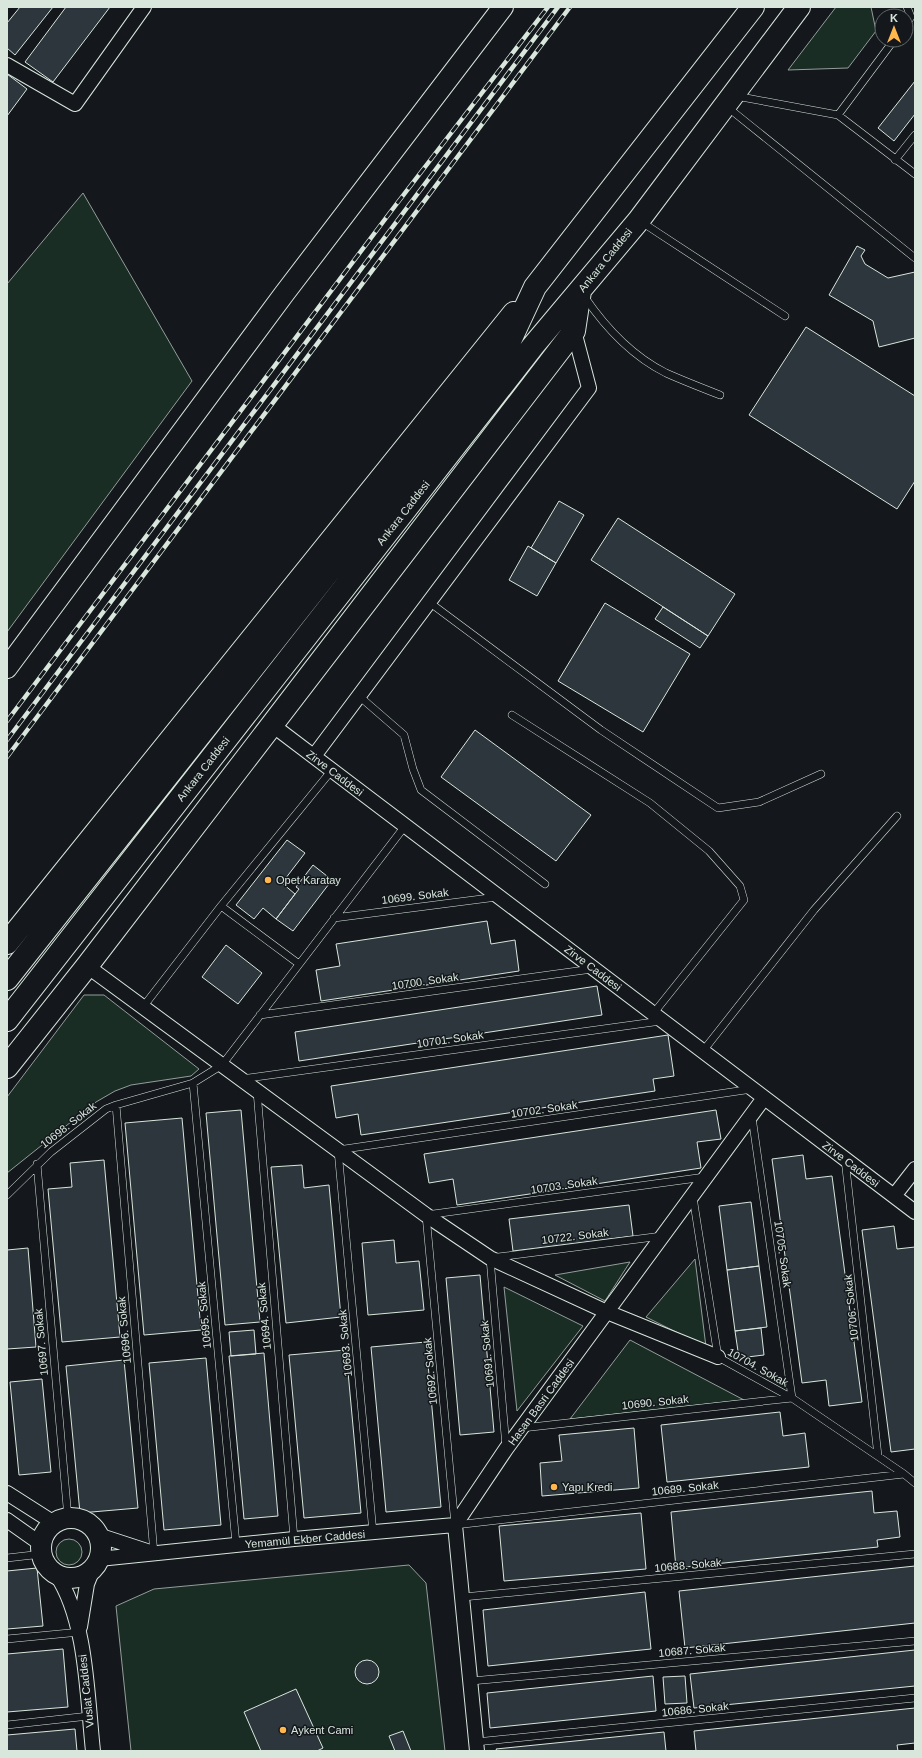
<svg xmlns="http://www.w3.org/2000/svg" width="922" height="1758" viewBox="0 0 922 1758" font-family="Helvetica,sans-serif">
<style>
.green{fill:#1a2d24;stroke:#939e99}
.building{fill:#2c363c;stroke:#d8e6dc}
.lines{fill:none;stroke-linecap:round;stroke-linejoin:round}
.lane-casing{stroke:#d8e6dc;stroke-width:8}
.street-casing{stroke:#d8e6dc;stroke-width:16}
.secondary-casing{stroke:#d8e6dc;stroke-width:22}
.highway-casing{stroke:#d8e6dc;stroke-width:24}
.lane{stroke:#14181c;stroke-width:7}
.street{stroke:#14181c;stroke-width:14}
.secondary{stroke:#14181c;stroke-width:20}
.highway{stroke:#14181c;stroke-width:22}
.rail-casing{stroke:#d8e6dc;stroke-width:4.5}
.rail{stroke:#14181c;stroke-width:3;stroke-dasharray:9;stroke-linecap:butt}
.poi-dot{fill:#ffb74d;stroke:#14181c;stroke-width:1.5}
.labels{text-anchor:middle;stroke-width:3;stroke-linejoin:round;paint-order:stroke}
.street-label{font-size:11px;fill:#d8e6dc;stroke:#14181c}
.poi-label{font-size:11px;fill:#d8e6dc;stroke:#14181c;text-anchor:start}
</style>
<rect width="100%" height="100%" fill="#14181c"/>
<path class="green" d="M 836,7 L 871,7 L 876,31 L 848,68 L 788,70 Z
M 83,193 L 192,381 L 7,632 L 7,284 Z
M 84,995 L 104,995 L 199,1069 L 191,1076 L 131,1085 L 115,1091 L 96,1102 L 7,1173 L 7,1097 Z
M 695,1259 L 706,1347 L 646,1317 Z
M 630,1262 L 605,1301 L 555,1275 Z
M 504,1287 L 583,1326 L 517,1411 Z
M 630,1340 L 744,1400 L 570,1419 Z
M56 1552a13 13 0 1 1 26 0a13 13 0 1 1-26 0Z
M 409,1565 L 426,1583 L 445,1751 L 131,1751 L 116,1606 L 154,1589 Z"/>
<path class="building" d="M 20,7 L 53,7 L 15,55 L 7,48 L 7,23 Z
M 66,7 L 110,7 L 53,82 L 25,62 Z
M 7,74 L 27,89 L 7,116 Z
M 915,81 L 915,114 L 894,141 L 878,128 Z
M 857,246 L 865,250 L 861,256 L 865,264 L 888,278 L 915,272 L 915,338 L 879,347 L 873,321 L 829,295 Z
M 806,327 L 915,396 L 915,481 L 897,509 L 749,415 Z
M 559,501 L 584,515 L 556,563 L 531,548 Z
M 618,518 L 735,594 L 708,636 L 591,560 Z
M 528,546 L 556,563 L 537,596 L 509,580 Z
M 605,603 L 690,654 L 643,732 L 558,681 Z
M 663,607 L 708,636 L 700,648 L 655,619 Z
M 475,730 L 591,815 L 556,861 L 441,777 Z
M 287,840 L 305,853 L 282,883 L 295,894 L 276,919 L 263,908 L 254,919 L 236,905 Z
M 313,865 L 332,880 L 293,931 L 276,919 L 299,889 L 296,887 Z
M 487,921 L 491,944 L 515,940 L 519,971 L 321,1001 L 316,970 L 340,966 L 336,944 Z
M 226,945 L 262,973 L 238,1004 L 202,977 Z
M 597,986 L 602,1015 L 299,1061 L 295,1032 Z
M 668,1035 L 674,1076 L 653,1079 L 655,1091 L 361,1135 L 358,1114 L 336,1118 L 331,1086 Z
M 241,1110 L 260,1322 L 225,1325 L 206,1113 Z
M 716,1110 L 721,1139 L 697,1142 L 701,1168 L 457,1205 L 453,1179 L 429,1183 L 424,1154 Z
M 182,1118 L 201,1330 L 144,1335 L 125,1123 Z
M 803,1155 L 806,1179 L 832,1176 L 862,1402 L 829,1406 L 826,1380 L 802,1383 L 772,1159 Z
M 104,1160 L 120,1337 L 62,1342 L 48,1189 L 72,1187 L 70,1163 Z
M 302,1165 L 304,1188 L 329,1185 L 341,1317 L 286,1323 L 271,1167 Z
M 751,1202 L 759,1266 L 727,1270 L 719,1206 Z
M 629,1205 L 633,1236 L 513,1251 L 509,1219 Z
M 894,1226 L 897,1249 L 915,1247 L 915,1449 L 891,1452 L 862,1230 Z
M 394,1240 L 396,1263 L 419,1261 L 424,1310 L 368,1315 L 362,1243 Z
M 28,1248 L 36,1347 L 7,1349 L 7,1250 Z
M 759,1266 L 767,1327 L 735,1331 L 727,1270 Z
M 480,1275 L 494,1432 L 460,1435 L 446,1278 Z
M 761,1328 L 764,1355 L 739,1358 L 735,1331 Z
M 254,1330 L 256,1354 L 231,1356 L 229,1332 Z
M 426,1342 L 441,1507 L 386,1512 L 371,1347 Z
M 346,1350 L 361,1513 L 304,1518 L 289,1355 Z
M 264,1353 L 278,1516 L 244,1519 L 229,1356 Z
M 206,1358 L 221,1525 L 164,1530 L 149,1363 Z
M 124,1360 L 138,1508 L 80,1513 L 66,1366 Z
M 42,1379 L 51,1472 L 19,1475 L 10,1382 Z
M 780,1412 L 783,1436 L 805,1433 L 809,1467 L 667,1482 L 661,1425 Z
M 634,1428 L 639,1488 L 542,1496 L 540,1463 L 562,1461 L 559,1435 Z
M 872,1491 L 874,1513 L 897,1511 L 900,1537 L 877,1540 L 878,1547 L 676,1568 L 671,1512 Z
M 641,1513 L 646,1569 L 504,1581 L 499,1526 Z
M 915,1566 L 915,1623 L 685,1648 L 679,1591 Z
M 37,1568 L 43,1626 L 7,1629 L 7,1571 Z
M 645,1592 L 651,1649 L 488,1666 L 483,1610 Z
M 63,1649 L 68,1707 L 7,1712 L 7,1654 Z
M 915,1650 L 915,1686 L 694,1708 L 690,1674 Z
M355 1672a12 12 0 1 1 24 0a12 12 0 1 1-24 0Z
M 653,1676 L 656,1711 L 490,1728 L 487,1693 Z
M 685,1676 L 687,1703 L 665,1704 L 663,1677 Z
M 296,1689 L 323,1748 L 317,1751 L 261,1751 L 244,1712 Z
M 915,1708 L 915,1743 L 897,1745 L 898,1751 L 696,1751 L 694,1731 Z
M 75,1729 L 77,1751 L 7,1751 L 7,1735 Z
M 403,1731 L 411,1751 L 395,1751 L 389,1736 Z
M 664,1732 L 666,1751 L 497,1751 L 496,1749 Z"/>
<g class="lines">
<defs>
<path id="lane" d="M 906,24 L 911,17 L 907,7
M 736,96 L 838,115 L 894,40
M 726,106 L 915,258
M 838,115 L 915,174
M 895,160 L 915,135
M 640,221 L 785,316
M 584,296 C 605,327 632,356 666,373 C 684,381 702,388 720,395
M 429,602 L 601,730 L 718,808 L 759,802 L 821,774
M 359,696 L 404,735 L 413,769 L 421,790 L 545,884
M 512,715 L 650,803 L 709,851 L 740,886 L 744,900 L 653,1014
M 334,918 L 497,897
M 299,964 L 221,906 L 332,770
M 143,1007 L 221,906
M 260,1015 L 592,969
M 703,1051 L 814,910 L 897,816
M 241,1079 L 661,1021
M 193,1083 L 236,1544
M 257,1091 L 294,1539
M 116,1105 L 154,1554
M 845,1159 L 878,1456
M 37,1164 L 68,1518
M 705,1177 L 426,1215 L 455,1525 L 904,1474 L 915,1483
M 7,1195 L 51,1152 L 106,1109 L 116,1105 L 193,1083 L 222,1065 L 405,826
M 693,1197 L 718,1357 L 792,1398 L 904,1474
M 522,1428 L 792,1398 L 752,1117
M 506,1447 L 490,1258 L 662,1236
M 373,1533 L 338,1150 L 752,1089
M 7,1558 L 42,1554
M 463,1597 L 915,1554
M 7,1639 L 80,1632
M 471,1681 L 915,1641
M 7,1725 L 89,1716
M 476,1742 L 915,1698"/>
<path id="street" d="M 7,65 L 75,104 L 144,7
M 271,724 L 915,1212
M 314,756 L 589,388 L 574,331
M 87,966 L 426,1215 L 490,1258 L 607,1312 L 718,1357
M 894,1196 L 915,1169
M 7,1493 L 54,1523
M 7,1520 L 41,1544
M 98,1535 L 150,1552
M 99,1559 L 294,1539 L 455,1525
M 56,1574 C 87,1620 87,1696 93,1751
M 80,1627 L 87,1584 L 93,1569
M 477,1751 L 455,1525 L 506,1449 L 764,1098"/>
<path id="secondary" d="M 7,668 L 284,294 L 503,7
M41 1548a30 30 0 1 1 60 0a30 30 0 1 1-60 0Z"/>
<path id="highway" d="M 7,943 L 514,313
M 7,979 L 508,345 L 535,287 L 753,7
M 7,1020 L 533,346 L 639,220 L 799,7
M 7,1067 L 87,966 L 574,331 L 580,291"/>
</defs>
<use href="#lane" class="lane-casing"/>
<use href="#street" class="street-casing"/>
<use href="#secondary" class="secondary-casing"/>
<use href="#highway" class="highway-casing"/>
<use href="#lane" class="lane"/>
<use href="#street" class="street"/>
<use href="#secondary" class="secondary"/>
<use href="#highway" class="highway"/>
<defs>
<path id="rail" d="M 7,721 L 395,206 L 548,7
M 7,740 L 558,7
M 7,757 L 570,7"/>
</defs>
<use href="#rail" class="rail-casing"/>
<use href="#rail" class="rail"/>
</g>
<g class="poi-dot">
<circle cx="268" cy="880" r="4"/>
<circle cx="554" cy="1487" r="4"/>
<circle cx="283" cy="1730" r="4"/>
</g>
<g class="labels">
<g class="street-label">
<text transform="translate(605 260) rotate(-51)" y="4">Ankara Caddesi</text>
<text transform="translate(403 513) rotate(-52)" y="4">Ankara Caddesi</text>
<text transform="translate(203 769) rotate(-52)" y="4">Ankara Caddesi</text>
<text transform="translate(335 773) rotate(37)" y="4">Zirve Caddesi</text>
<text transform="translate(415 896) rotate(-7)" y="4">10699. Sokak</text>
<text transform="translate(593 968) rotate(37)" y="4">Zirve Caddesi</text>
<text transform="translate(425 981) rotate(-8)" y="4">10700. Sokak</text>
<text transform="translate(450 1039) rotate(-8)" y="4">10701. Sokak</text>
<text transform="translate(544 1109) rotate(-8)" y="4">10702. Sokak</text>
<text transform="translate(68 1125) rotate(-38)" y="4">10698. Sokak</text>
<text transform="translate(851 1164) rotate(37)" y="4">Zirve Caddesi</text>
<text transform="translate(564 1185) rotate(-8)" y="4">10703. Sokak</text>
<text transform="translate(575 1236) rotate(-7)" y="4">10722. Sokak</text>
<text transform="translate(783 1254) rotate(82)" y="4">10705. Sokak</text>
<text transform="translate(851 1308) rotate(-96)" y="4">10706. Sokak</text>
<text transform="translate(204 1315) rotate(-95)" y="4">10695. Sokak</text>
<text transform="translate(264 1316) rotate(-95)" y="4">10694. Sokak</text>
<text transform="translate(124 1330) rotate(-95)" y="4">10696. Sokak</text>
<text transform="translate(41 1342) rotate(-95)" y="4">10697. Sokak</text>
<text transform="translate(345 1343) rotate(-95)" y="4">10693. Sokak</text>
<text transform="translate(487 1354) rotate(-95)" y="4">10691. Sokak</text>
<text transform="translate(758 1367) rotate(29)" y="4">10704. Sokak</text>
<text transform="translate(430 1371) rotate(-95)" y="4">10692. Sokak</text>
<text transform="translate(541 1402) rotate(-54)" y="4">Hasan Basri Caddesi</text>
<text transform="translate(655 1402) rotate(-6)" y="4">10690. Sokak</text>
<text transform="translate(685 1488) rotate(-6)" y="4">10689. Sokak</text>
<text transform="translate(305 1539) rotate(-5)" y="4">Yemamül Ekber Caddesi</text>
<text transform="translate(688 1565) rotate(-5)" y="4">10688. Sokak</text>
<text transform="translate(692 1650) rotate(-5)" y="4">10687. Sokak</text>
<text transform="translate(86 1691) rotate(-96)" y="4">Vuslat Caddesi</text>
<text transform="translate(695 1709) rotate(-6)" y="4">10686. Sokak</text>
</g>
<g class="poi-label">
<text x="276" y="884">Opet Karatay</text>
<text x="562" y="1491">Yapı Kredi</text>
<text x="291" y="1734">Aykent Cami</text>
</g>
</g>
<rect width="922" height="1758" fill="none" stroke="#d8e6dc" stroke-width="16"/>
<g transform="translate(894 28)"><circle r="19" fill="#14181c" stroke="#626a69"/>
<path d="M0-3L7 15L0 10L-7 15Z" fill="#ffb74d"/>
<text y="-6" font-size="11" font-weight="bold" text-anchor="middle" fill="#d8e6dc">K</text>
</g>
</svg>
